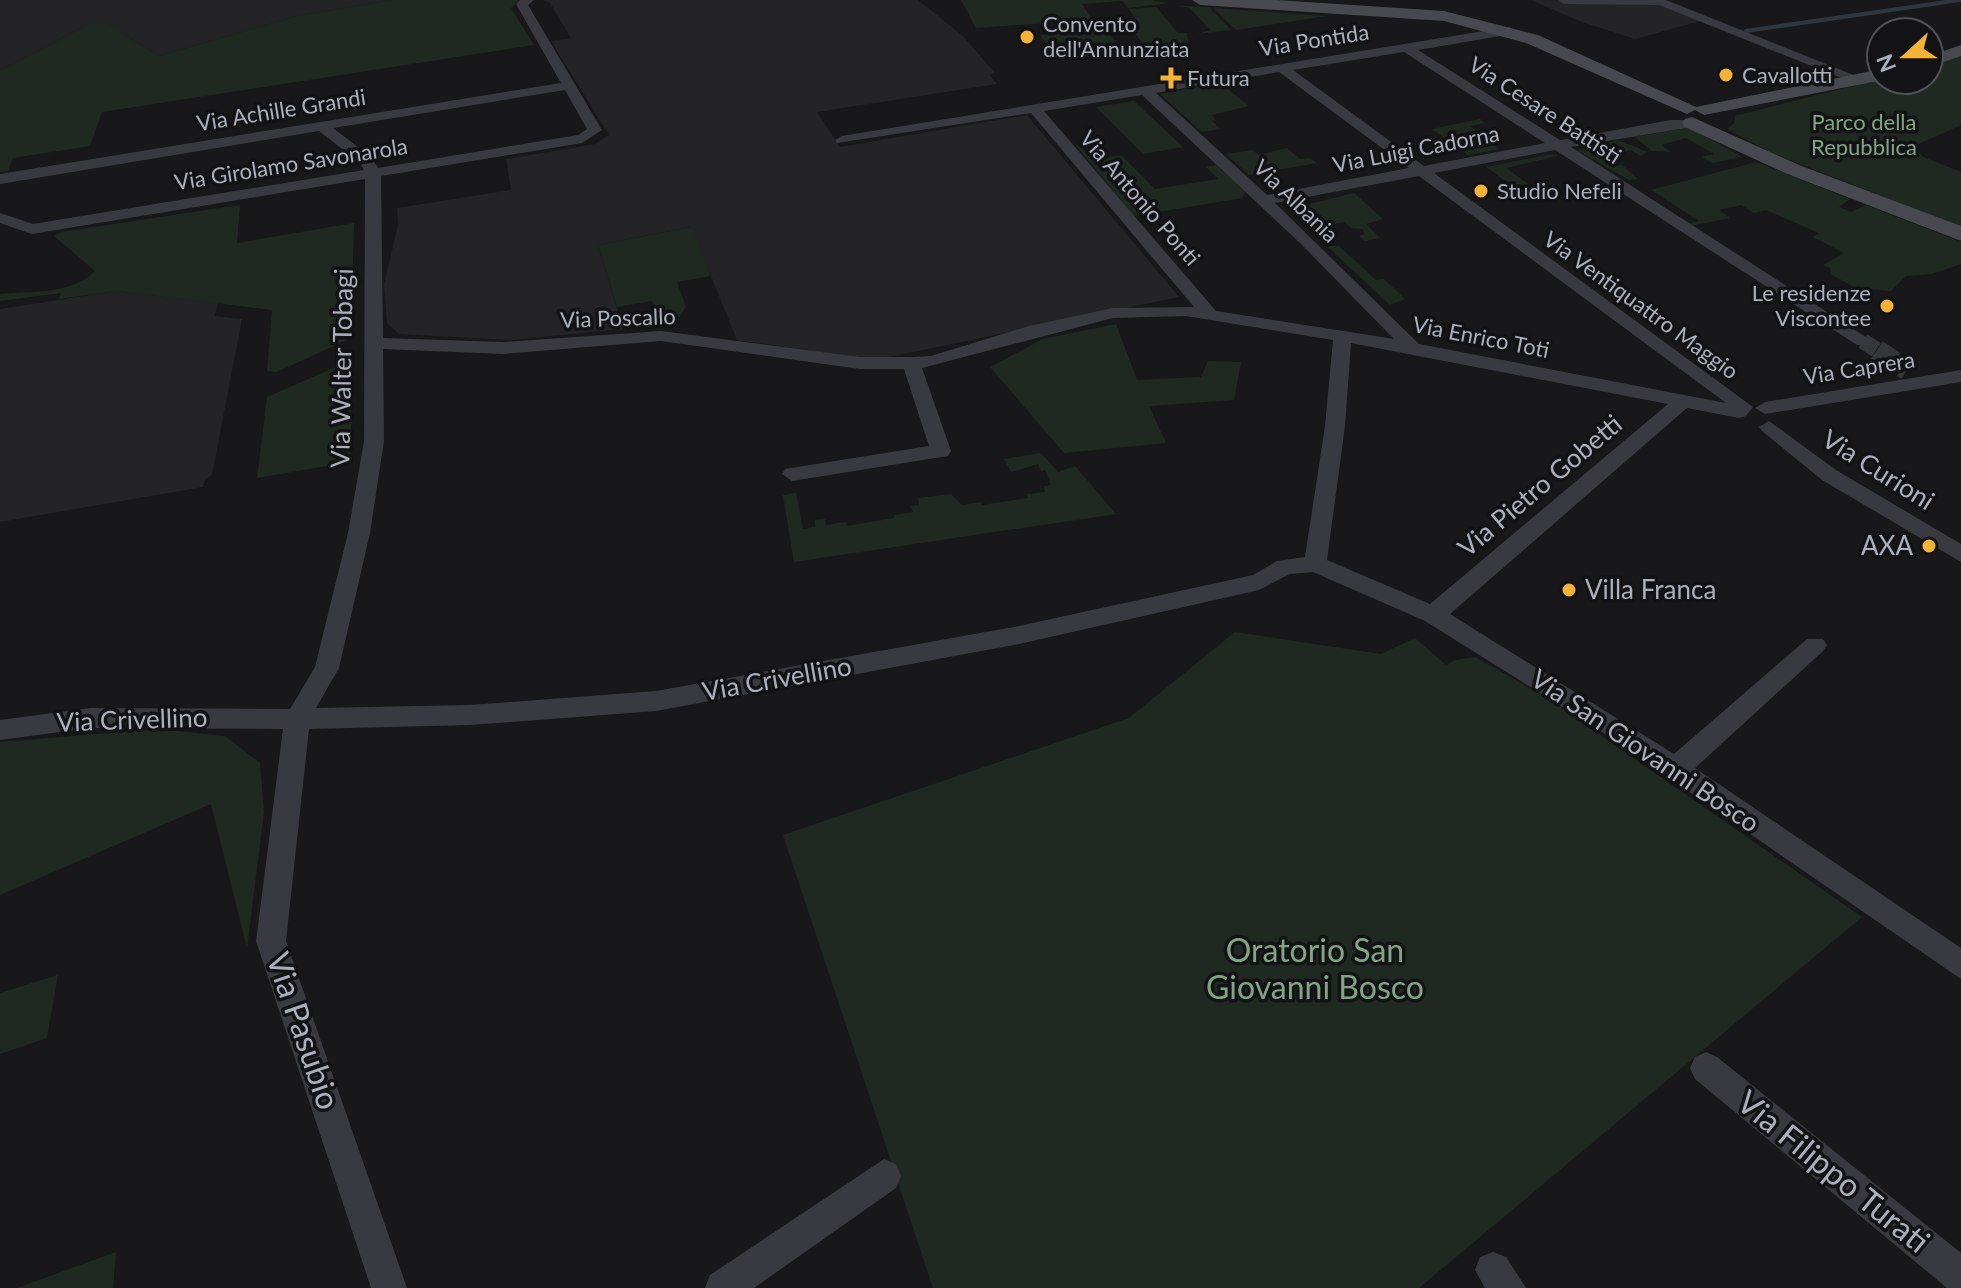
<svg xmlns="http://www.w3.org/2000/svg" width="1961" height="1288" viewBox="0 0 1961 1288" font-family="Lato,sans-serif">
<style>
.built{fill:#242427}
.green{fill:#202921}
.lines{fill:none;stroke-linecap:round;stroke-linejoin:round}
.stream{stroke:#2e373f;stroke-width:4}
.street-tunnel-far1{stroke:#35363a;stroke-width:16;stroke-dasharray:16 8;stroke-linecap:butt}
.street-tunnel{stroke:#35363a;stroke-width:21;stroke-dasharray:21 10;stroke-linecap:butt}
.street{fill:#393a3f;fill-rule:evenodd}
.secondary{fill:#47494f;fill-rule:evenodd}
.poi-dot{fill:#f4b237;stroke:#131315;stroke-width:3}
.labels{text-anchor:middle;stroke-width:7;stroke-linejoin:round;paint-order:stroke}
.far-poi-label{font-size:22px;fill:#aaafba;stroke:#131315;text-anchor:start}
.far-street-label{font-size:22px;fill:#aaafba;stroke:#131315}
.far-park-label{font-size:22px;fill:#81a583;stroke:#131315}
.street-label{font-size:26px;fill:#aaafba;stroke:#131315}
.poi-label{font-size:26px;fill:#aaafba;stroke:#131315;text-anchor:end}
.near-park-label{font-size:32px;fill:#81a583;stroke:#131315}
.near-street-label{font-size:32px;fill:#aaafba;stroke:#131315}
</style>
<rect width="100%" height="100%" fill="#18181a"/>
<path class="built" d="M 0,0 L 392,0 L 297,16 L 159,56 L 125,35 L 87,25 L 0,71 Z
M 543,0 L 918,0 L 963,36 L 995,73 L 990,75 L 997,84 L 817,112 L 840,147 L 1027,115 L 1179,297 L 875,360 L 737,340 L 691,227 L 598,245 L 623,329 L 511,340 L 399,334 L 387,323 L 384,284 L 398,225 L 397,208 L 511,190 L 506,159 L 595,144 L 609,135 L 551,41 L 571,38 L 550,3 Z
M 1531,0 L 1663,1 L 1708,19 L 1635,39 L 1582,22 Z
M 116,291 L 218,303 L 215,316 L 242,319 L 212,475 L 205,479 L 203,487 L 0,522 L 0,309 Z"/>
<path class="green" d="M 392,0 L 519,0 L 511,8 L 534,45 L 102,112 L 90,146 L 13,158 L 8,171 L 0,172 L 0,71 L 87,25 L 104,22 L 159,56 L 297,16 Z
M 961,0 L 1151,0 L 1168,3 L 1128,8 L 1122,1 L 1082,4 L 1092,20 L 976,28 Z
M 1178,6 L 1209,7 L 1231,30 L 1197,34 L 1210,30 L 1190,8 Z
M 1156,7 L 1178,33 L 1187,33 L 1189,47 L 1165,47 L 1167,51 L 1149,52 L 1124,19 L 1135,18 L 1129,9 Z
M 1213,8 L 1327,16 L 1236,30 Z
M 1106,29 L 1117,43 L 1050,49 L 1040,35 Z
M 1961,54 L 1961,125 L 1914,146 L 1923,157 L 1961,172 L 1961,227 L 1772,153 L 1727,129 L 1734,123 L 1735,116 L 1881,79 L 1929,80 L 1929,66 Z
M 1220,83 L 1249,106 L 1212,115 L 1216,120 L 1212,121 L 1221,129 L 1202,132 L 1160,94 Z
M 1134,101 L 1183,147 L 1143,154 L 1096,107 Z
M 1480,119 L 1485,123 L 1470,126 L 1477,131 L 1458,136 L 1475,147 L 1489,143 L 1500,149 L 1468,155 L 1432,129 Z
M 1689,128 L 1694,130 L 1742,157 L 1712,163 L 1702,157 L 1714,154 L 1686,138 L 1661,145 L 1671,152 L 1652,151 L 1635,137 Z
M 1618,140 L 1647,152 L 1641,156 L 1631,150 L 1602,157 L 1617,166 L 1622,165 L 1638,179 L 1629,180 L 1578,151 Z
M 1074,143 L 1096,159 L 1121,155 L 1155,189 L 1218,179 L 1206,167 L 1216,165 L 1245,191 L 1242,198 L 1134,216 Z
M 1287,148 L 1300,159 L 1310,158 L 1317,163 L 1249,175 L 1226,154 L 1252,150 L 1259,155 Z
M 1552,154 L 1558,156 L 1506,168 L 1546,197 L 1532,200 L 1486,167 Z
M 1756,162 L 1850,199 L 1839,207 L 1851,212 L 1866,205 L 1961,242 L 1961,264 L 1932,274 L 1906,276 L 1891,291 L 1856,288 L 1832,275 L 1830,268 L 1823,265 L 1844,253 L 1813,237 L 1819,233 L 1766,210 L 1754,213 L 1741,205 L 1719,210 L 1730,218 L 1690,226 L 1686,224 L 1699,221 L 1651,190 Z
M 1354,193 L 1383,219 L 1366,224 L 1380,238 L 1365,241 L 1359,236 L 1364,234 L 1363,229 L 1351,228 L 1344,222 L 1310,229 L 1290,209 Z
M 240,205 L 237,243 L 354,223 L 351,338 L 277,372 L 267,371 L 272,310 L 116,291 L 59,299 L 61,293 L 0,301 L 0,294 C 31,291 72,295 95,271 L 54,236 L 61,232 Z
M 692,227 L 711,276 L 677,282 L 686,307 L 679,317 L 656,308 L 652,301 L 617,307 L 598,245 Z
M 1327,246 L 1339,246 L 1376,280 L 1384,279 L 1405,299 L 1390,305 Z
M 1116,324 L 1137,380 L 1201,377 L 1208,361 L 1241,362 L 1234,400 L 1149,406 L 1166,443 L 1064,453 L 990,367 L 1043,339 Z
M 353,365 L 350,462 L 257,478 L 267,397 L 338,366 Z
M 1041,453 L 1058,472 L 1075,466 L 1116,514 L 794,562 L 783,495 L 796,493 L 803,529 L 815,527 L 815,520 L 825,519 L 826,525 L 845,522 L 847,526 L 894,518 L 894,515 L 913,512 L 911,506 L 919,505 L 918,498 L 951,494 L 962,505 L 981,502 L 982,505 L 1028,498 L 1027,494 L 1045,492 L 1044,486 L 1051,485 L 1045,470 L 1041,471 L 1038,464 L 1011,472 L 1004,459 Z
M 1235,632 L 1381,654 L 1415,638 L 1446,665 L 1455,660 L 1475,657 L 1547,698 L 1862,917 L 1419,1288 L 933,1288 L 783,835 L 1129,718 Z
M 158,729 L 225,736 L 260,763 L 264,812 L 247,948 L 211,804 L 0,895 L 0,742 Z
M 58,975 L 47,1038 L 0,1054 L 0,993 Z
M 116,1252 L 113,1288 L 17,1288 Z"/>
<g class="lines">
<path class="stream" d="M 1746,31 L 1960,0"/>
<path class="street-tunnel-far1" d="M 1863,341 L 1880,352"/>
<path class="street-tunnel" d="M 1877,350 L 1907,370"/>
<path class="street" d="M 520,0 L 534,0 L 528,5 L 602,130 L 582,143 L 381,176 L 383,338 L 503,342 L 661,331 L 860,357 L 911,357 L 931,356 L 1029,326 L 1113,308 L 1194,307 L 1031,113 L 837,143 L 835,140 L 842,136 L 1508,27 L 1512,28 L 1512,34 L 1418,50 L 1560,140 L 1671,120 L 1697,120 L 1699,123 L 1692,127 L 1571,147 L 1872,341 L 1869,345 L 1857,345 L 1555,150 L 1434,173 L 1753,407 L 1746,416 L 1739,418 L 1687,408 L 1450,614 L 1674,754 L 1807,639 L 1823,639 L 1827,645 L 1823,651 L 1695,768 L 1961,948 L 1961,979 L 1596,728 L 1425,621 L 1313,572 L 1290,574 L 1259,590 L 1019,644 L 656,711 L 470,725 L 309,729 L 286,941 L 407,1288 L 371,1288 L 256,941 L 283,729 L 90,728 L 0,740 L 0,720 L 90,708 L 290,709 L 315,667 L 348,533 L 364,441 L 365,179 L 32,234 L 0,223 L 0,213 L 33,224 L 364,170 L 360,163 L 319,131 L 0,184 L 0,174 L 561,83 L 516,4 ZM 1404,52 L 1545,143 L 1424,166 L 1293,70 ZM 1279,72 L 1409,168 L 1267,195 L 1156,93 ZM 565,90 L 587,129 L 578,135 L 378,168 L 371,157 L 333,128 ZM 1142,95 L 1301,244 L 1394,339 L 1216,311 L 1044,111 ZM 1419,176 L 1726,403 L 1419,344 L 1275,203 ZM 1186,316 L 1333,340 L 1325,426 L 1305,557 L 1277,561 L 1253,575 L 1019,626 L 656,691 L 470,705 L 316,708 L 339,668 L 370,533 L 384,441 L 383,349 L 503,354 L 661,341 L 860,369 L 904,369 L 929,446 L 785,469 L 782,474 L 792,481 L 948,456 L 951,451 L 922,368 L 1113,318 ZM 1351,343 L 1668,404 L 1430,604 L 1327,560 L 1345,426 Z
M 1558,0 L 1666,0 L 1866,80 L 1854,83 L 1659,5 L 1564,4 Z
M 1961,370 L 1961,382 L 1765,414 L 1755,408 L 1765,402 Z
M 1769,421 L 1836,470 L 1961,544 L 1961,562 L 1822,480 L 1762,431 L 1759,427 Z
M 1706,1052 L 1717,1057 L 1961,1253 L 1961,1288 L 1947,1288 L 1695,1079 L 1690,1068 L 1695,1057 Z
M 884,1159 L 896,1164 L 901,1176 L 896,1188 L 754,1288 L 705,1288 L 710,1275 Z
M 1493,1252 L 1506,1257 L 1526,1288 L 1485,1288 L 1475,1270 L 1480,1257 Z"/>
<path class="secondary" d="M 1192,0 L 1276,0 L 1444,11 L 1538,35 L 1696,107 L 1881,69 L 1883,80 L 1704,115 L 1695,110 L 1687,114 L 1526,43 L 1444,21 L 1200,5 Z
M 1961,45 L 1961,56 L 1929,67 L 1929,56 Z
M 1692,117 L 1799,165 L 1961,226 L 1961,241 L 1785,173 L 1685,127 L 1682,123 L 1685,119 Z"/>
</g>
<g class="poi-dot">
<circle cx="1027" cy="37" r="8"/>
<circle cx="1726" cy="75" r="8"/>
<path d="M1167 66h8v8h8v8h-8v8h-8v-8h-8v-8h8z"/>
<circle cx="1481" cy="191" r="8"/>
<circle cx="1887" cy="306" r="8"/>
<circle cx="1929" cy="546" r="8"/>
<circle cx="1569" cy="590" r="8"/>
</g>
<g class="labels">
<g class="far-poi-label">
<text x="1043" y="32">Convento<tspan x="1043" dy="25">dell'Annunziata</tspan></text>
<text x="1742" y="83">Cavallotti</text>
<text x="1187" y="86">Futura</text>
<text x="1497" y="199">Studio Nefeli</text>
<text x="1871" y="301" text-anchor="end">Le residenze<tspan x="1871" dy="25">Viscontee</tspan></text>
</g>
<g class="far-street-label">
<text transform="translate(1314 40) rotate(-9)" y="8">Via Pontida</text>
<text transform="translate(281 110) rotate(-9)" y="8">Via Achille Grandi</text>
<text transform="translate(1545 110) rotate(33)" y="8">Via Cesare Battisti</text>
<text transform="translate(1416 149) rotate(-11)" y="8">Via Luigi Cadorna</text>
<text transform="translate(291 164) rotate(-9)" y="8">Via Girolamo Savonarola</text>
<text transform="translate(1140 198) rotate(49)" y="8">Via Antonio Ponti</text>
<text transform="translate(1296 201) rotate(44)" y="8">Via Albania</text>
<text transform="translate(1641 305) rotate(36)" y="8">Via Ventiquattro Maggio</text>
<text transform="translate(618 318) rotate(-2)" y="8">Via Poscallo</text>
<text transform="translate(1481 337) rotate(11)" y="8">Via Enrico Toti</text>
<text transform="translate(1859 368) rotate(-9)" y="8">Via Caprera</text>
</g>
<g class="far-park-label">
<text x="1864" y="130">Parco della<tspan x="1864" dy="25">Repubblica</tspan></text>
</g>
<g class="street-label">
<text transform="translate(342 368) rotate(-89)" y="9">Via Walter Tobagi</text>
<text transform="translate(1878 470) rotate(32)" y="9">Via Curioni</text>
<text transform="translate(1540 486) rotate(-40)" y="9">Via Pietro Gobetti</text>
<text transform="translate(777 679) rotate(-10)" y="9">Via Crivellino</text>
<text transform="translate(132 720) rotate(-2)" y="9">Via Crivellino</text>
<text transform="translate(1645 751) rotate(34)" y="9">Via San Giovanni Bosco</text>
</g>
<g class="poi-label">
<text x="1913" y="555">AXA</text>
<text x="1585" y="599" text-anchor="start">Villa Franca</text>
</g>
<g class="near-park-label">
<text x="1315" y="962">Oratorio San<tspan x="1315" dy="37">Giovanni Bosco</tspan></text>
</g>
<g class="near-street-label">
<text transform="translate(303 1031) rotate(71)" y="11">Via Pasubio</text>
<text transform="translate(1833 1172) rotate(39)" y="11">Via Filippo Turati</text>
</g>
</g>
<g transform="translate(1905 56) rotate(249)"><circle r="38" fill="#131315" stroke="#4f5157" stroke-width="2"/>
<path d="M0-6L14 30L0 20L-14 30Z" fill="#f4b237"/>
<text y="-12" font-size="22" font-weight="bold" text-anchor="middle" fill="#aaafba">N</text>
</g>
</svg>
